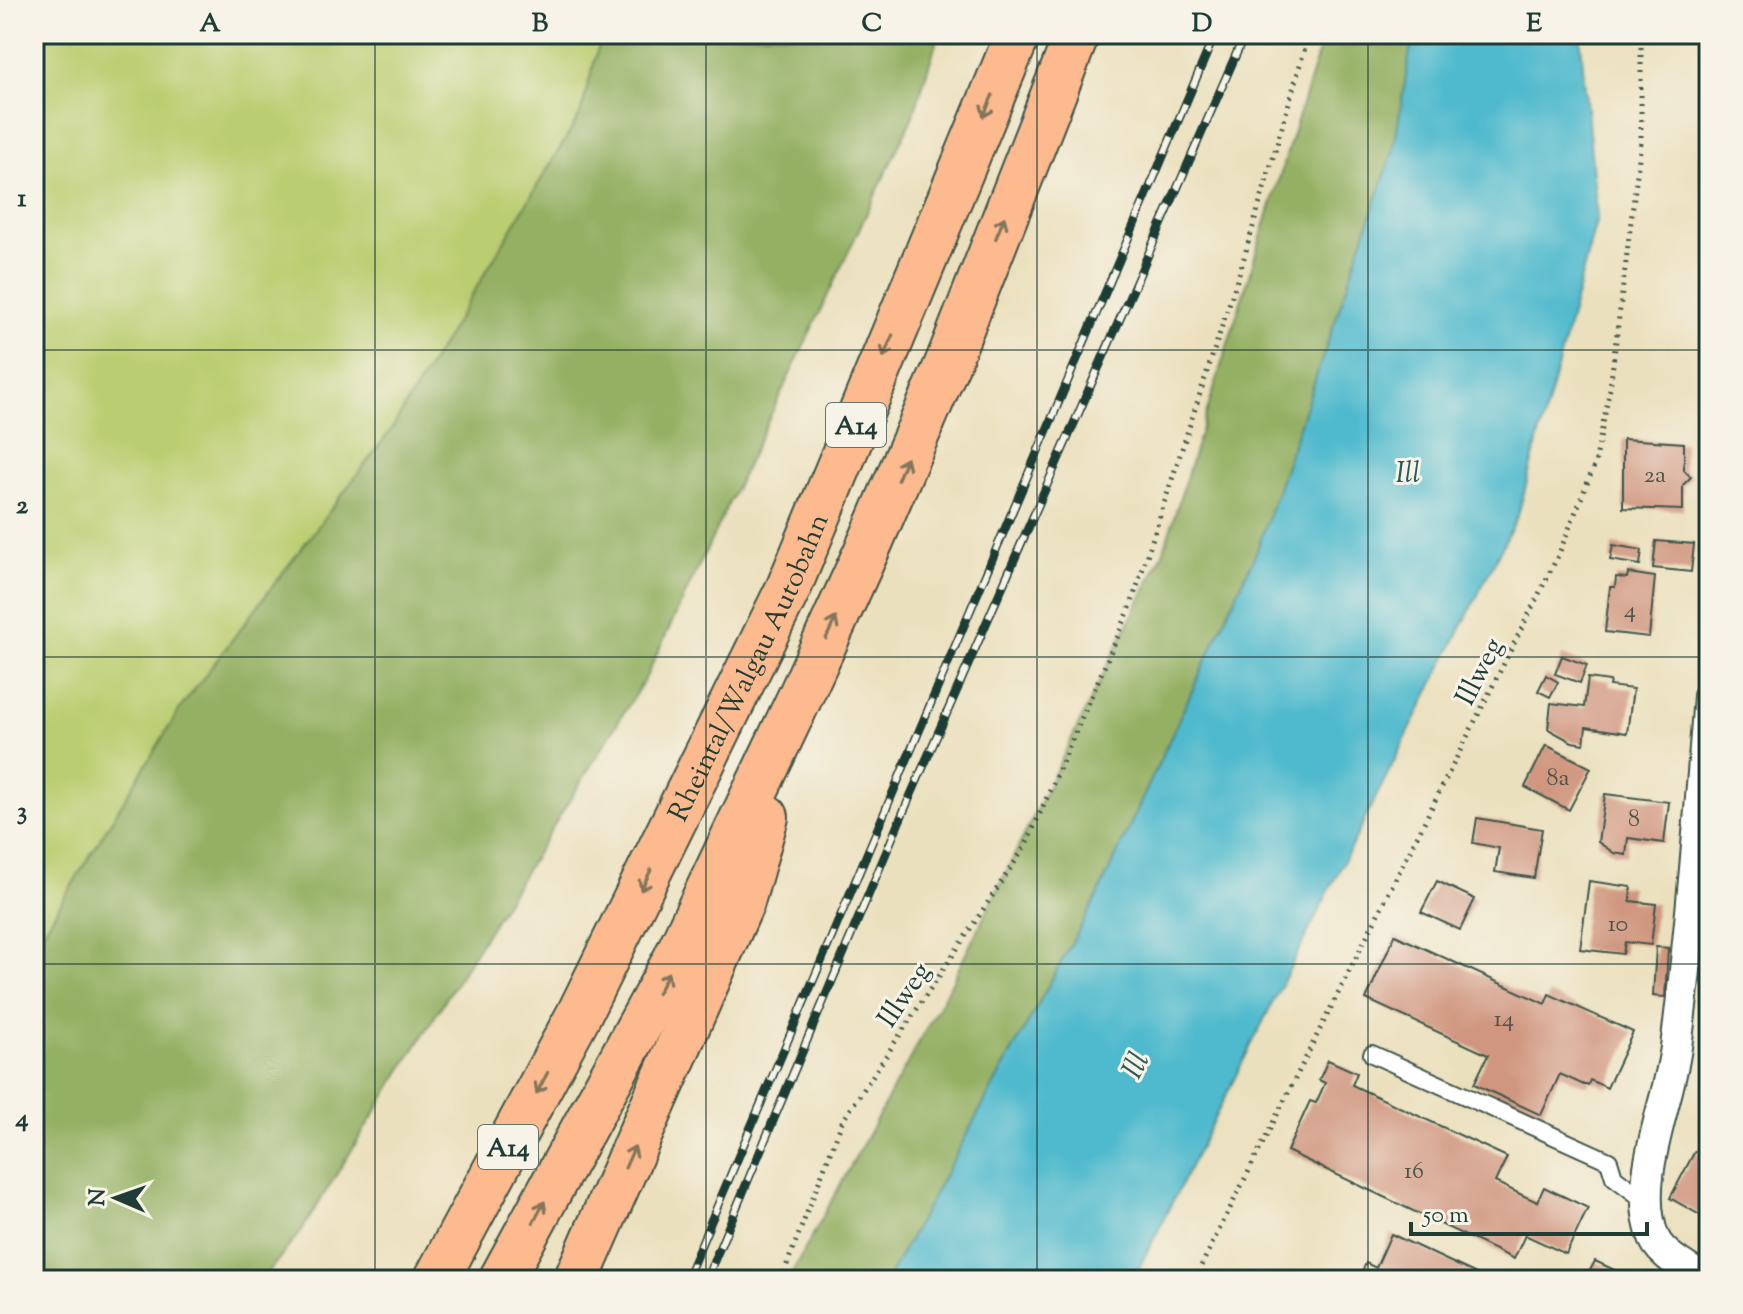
<svg xmlns="http://www.w3.org/2000/svg" width="1743" height="1314" viewBox="0 0 1743 1314" font-family="'Sorts Mill Goudy',serif">
<style>
.green{fill:#bbcd71;stroke:#6d8552;stroke-width:2}
.forest{fill:#94b063;stroke:#5a764c;stroke-width:2}
.water{fill:#50bacd;stroke:#387c80;stroke-width:2}
.building{fill:#d0967f}
.lines{fill:none;stroke-linecap:round;stroke-linejoin:round}
.lane-casing{stroke:#3e5549;stroke-width:20}
.street-casing{stroke:#3e5549;stroke-width:34}
.highway-casing{stroke:#3e5549;stroke-width:48}
.path{stroke:#3e5549;stroke-width:5;stroke-dasharray:2 6;stroke-linecap:butt}
.lane{stroke:#fff;stroke-width:16}
.street{stroke:#fff;stroke-width:30}
.highway{stroke:#fcba8e;stroke-width:44}
.rail-casing{stroke:#1f3d34;stroke-width:9}
.rail{stroke:#f7f3e8;stroke-width:6;stroke-dasharray:18;stroke-linecap:butt}
.oneway{stroke:#82755c}
.grid{fill:none;stroke:#1f3d34;stroke-width:2;stroke-opacity:0.55}
.labels{text-anchor:middle;stroke-width:6;stroke-linejoin:round;paint-order:stroke}
.number-label{font-size:24px;fill:#4b5347}
.shield{fill:#f7f3e8;stroke:#60746a;stroke-width:2}
.shield-label{font-size:26px;font-weight:bold;fill:#1f3d34}
.street-label{font-size:28px;fill:#1f3d34;stroke:#f7f3e8}
.water-label{font-size:30px;font-style:italic;fill:#2b5c5a;stroke:#f7f3e8}
.neatline{fill:none;stroke:#1f3d34;stroke-width:3}
.grid-label{font-size:26px;text-anchor:middle;font-weight:bold;fill:#1f3d34}
</style>
<rect width="100%" height="100%" fill="#f7f3e8"/>
<filter id="ink" filterUnits="userSpaceOnUse"><feTurbulence type="fractalNoise" baseFrequency=".0125" numOctaves="2"/><feDisplacementMap in="SourceGraphic" scale="16" xChannelSelector="R" yChannelSelector="G"/><feConvolveMatrix kernelMatrix="1 2 1 2 8 2 1 2 1" color-interpolation-filters="sRGB"/></filter>
<filter id="wash" filterUnits="userSpaceOnUse"><feTurbulence type="fractalNoise" baseFrequency=".006" numOctaves="4" result="noise"/><feDisplacementMap in="SourceGraphic" scale="32" xChannelSelector="R" yChannelSelector="G"/><feGaussianBlur stdDeviation="1.8" result="paint"/><feColorMatrix in="noise" values="0 0 0 0 0 0 0 0 0 0 0 0 0 0 0 0 0 1.4 0 .05"/><feComposite in="paint" operator="in"/></filter>
<g filter="url(#wash)">
<rect width="100%" height="100%" fill="#ebe0bd"/>
<path class="green" d="M 34,34 L 602,34 L 580,115 L 391,430 L 182,706 L 34,947 Z"/>
<path class="forest" d="M 602,34 L 939,34 L 913,116 L 646,677 L 302,1230 L 262,1280 L 34,1280 L 34,947 L 182,706 L 391,430 L 580,115 Z
M 1324,34 L 1413,34 L 1394,148 L 1257,550 L 1098,895 L 887,1280 L 788,1280 L 952,982 L 1163,553 Z"/>
<path class="water" d="M 1413,34 L 1580,34 L 1597,218 L 1518,515 L 1133,1280 L 887,1280 L 1098,895 L 1257,550 L 1394,148 Z"/>
<g id="blocks">
<path class="building" d="M 1700,156 L 1709,156 L 1709,180 L 1700,180 Z
M 1623,439 L 1684,443 L 1684,470 L 1691,477 L 1683,485 L 1683,510 L 1623,508 Z
M 1656,541 L 1694,544 L 1691,572 L 1653,568 Z
M 1613,545 L 1642,550 L 1640,565 L 1610,560 Z
M 1628,573 L 1655,577 L 1649,637 L 1605,632 L 1610,587 L 1615,587 L 1616,577 L 1627,578 Z
M 1562,656 L 1587,665 L 1580,683 L 1555,674 Z
M 1546,675 L 1558,682 L 1550,697 L 1538,691 Z
M 1588,678 L 1610,681 L 1609,686 L 1633,689 L 1627,733 L 1586,727 L 1584,744 L 1572,742 L 1548,729 L 1551,703 L 1584,707 Z
M 1546,745 L 1591,768 L 1569,810 L 1525,787 Z
M 1605,794 L 1669,802 L 1664,843 L 1628,838 L 1626,855 L 1614,853 L 1598,842 Z
M 1477,818 L 1542,829 L 1534,878 L 1495,872 L 1499,848 L 1473,843 Z
M 1437,881 L 1475,899 L 1460,930 L 1421,912 Z
M 1589,881 L 1631,887 L 1630,901 L 1656,904 L 1651,945 L 1625,942 L 1623,954 L 1580,949 Z
M 1395,935 L 1545,1004 L 1549,994 L 1633,1032 L 1607,1088 L 1590,1080 L 1588,1085 L 1584,1085 L 1560,1074 L 1541,1115 L 1474,1084 L 1488,1055 L 1366,999 Z
M 1656,947 L 1668,948 L 1665,997 L 1653,996 Z
M 1328,1060 L 1357,1073 L 1352,1085 L 1507,1157 L 1495,1182 L 1537,1202 L 1544,1187 L 1588,1208 L 1566,1254 L 1525,1235 L 1514,1259 L 1287,1151 L 1310,1101 L 1316,1103 L 1325,1083 L 1319,1080 Z
M 1695,1151 L 1709,1159 L 1709,1220 L 1670,1198 Z
M 1391,1234 L 1489,1280 L 1358,1280 L 1366,1263 L 1376,1268 Z
M 1595,1261 L 1636,1280 L 1585,1280 Z"/>
</g>
</g>
<g filter="url(#ink)">
<use href="#blocks" fill-opacity="0" stroke="#3e5549" stroke-width="2"/>
<g class="lines">
<defs>
<path id="lane" d="M 1372,1054 L 1609,1161 L 1614,1177 L 1647,1202"/>
<path id="street" d="M 1706,1280 C 1690,1271 1661,1255 1654,1238 C 1631,1182 1669,1104 1676,1047 C 1691,930 1700,813 1709,696"/>
<g id="highway">
<path id="s1" d="M 436,1280 L 579,1014 L 789,587 L 1018,34"/>
<path d="M 501,1280 L 674,962 L 799,699 L 871,541 L 948,362 L 1077,34"/>
<path d="M 576,1280 L 742,902 L 766,817"/>
</g>
</defs>
<use href="#lane" class="lane-casing"/>
<use href="#street" class="street-casing"/>
<use href="#highway" class="highway-casing"/>
<path class="path" d="M 781,1280 L 842,1122 L 1026,845 L 1130,608 L 1241,268 L 1309,34
M 1194,1280 L 1558,556 L 1595,464 L 1610,388 L 1641,142 L 1641,34"/>
<use href="#lane" class="lane"/>
<use href="#street" class="street"/>
<use href="#highway" class="highway"/>
<defs>
<path id="rail" d="M 686,1280 L 1215,34
M 706,1280 L 899,822 L 1245,34"/>
</defs>
<use href="#rail" class="rail-casing"/>
<use href="#rail" class="rail"/>
</g>
<defs><path id="oneway-shaft" d="M-6 0H5M1.5-3L5.5 0L1.5 3" fill="none" stroke-width="1.6" stroke-linecap="round" stroke-linejoin="round" transform="scale(2)"/></defs>
<g class="oneway">
<use href="#oneway-shaft" transform="translate(988 106) rotate(113)"/>
<use href="#oneway-shaft" transform="translate(1000 228) rotate(-68)"/>
<use href="#oneway-shaft" transform="translate(888 346) rotate(113)"/>
<use href="#oneway-shaft" transform="translate(902 469) rotate(-67)"/>
<use href="#oneway-shaft" transform="translate(831 628) rotate(-65)"/>
<use href="#oneway-shaft" transform="translate(646 880) rotate(116)"/>
<use href="#oneway-shaft" transform="translate(663 983) rotate(-62)"/>
<use href="#oneway-shaft" transform="translate(542 1083) rotate(118)"/>
<use href="#oneway-shaft" transform="translate(630 1157) rotate(-66)"/>
<use href="#oneway-shaft" transform="translate(539 1212) rotate(-62)"/>
</g>
</g>
<path class="grid" d="M 375,34 L 375,1280M 706,34 L 706,1280M 1037,34 L 1037,1280M 1368,34 L 1368,1280M 34,350 L 1709,350M 34,657 L 1709,657M 34,964 L 1709,964"/>
<g class="labels">
<g class="number-label">
<text x="1655" y="482">2a</text>
<text x="1630" y="617">4</text>
<text x="1558" y="785">8a</text>
<text x="1634" y="826">8</text>
<text x="1618" y="931">10</text>
<text x="1504" y="1026">14</text>
<text x="1414" y="1178">16</text>
</g>
<g class="shield">
<rect x="826" y="403" width="60" height="44" rx="6"/>
<rect x="478" y="1125" width="60" height="44" rx="6"/>
</g>
<g class="shield-label">
<text x="856" y="434">A14</text>
<text x="508" y="1156">A14</text>
</g>
<g class="street-label">
<text dy="10" stroke="none"><textPath href="#s1" startOffset="688">Rheintal/Walgau Autobahn</textPath></text>
<text transform="translate(1478 671) rotate(-63)" y="10">Illweg</text>
<text transform="translate(903 994) rotate(-56)" y="10">Illweg</text>
</g>
<g class="water-label">
<text x="1408" y="482">Ill</text>
<text transform="translate(1135 1065) rotate(-63)" y="10">Ill</text>
</g>
</g>
<rect width="1743" height="1314" fill="none" stroke="#f7f3e8" stroke-width="88"/>
<g transform="translate(116 1198) rotate(272)" stroke="#f7f3e8" stroke-width="6" paint-order="stroke">
<path d="M0-6L14 30L0 20L-14 30Z" fill="#1f3d34"/>
<text y="-12" font-size="22" font-weight="bold" text-anchor="middle" fill="#1f3d34">N</text>
</g>
<path d="M1411 1222v12h236v-12" fill="none" stroke="#1f3d34" stroke-width="4"/>
<text x="1423" y="1222" font-size="24" fill="#1f3d34" stroke="#f7f3e8" stroke-width="6" paint-order="stroke">50 m</text>
<rect x="44" y="44" width="1655" height="1226" class="neatline"/>
<g class="grid-label">
<text x="210" y="31">A</text>
<text x="540" y="31">B</text>
<text x="872" y="31">C</text>
<text x="1202" y="31">D</text>
<text x="1534" y="31">E</text>
<text x="22" y="206">1</text>
<text x="22" y="513">2</text>
<text x="22" y="819">3</text>
<text x="22" y="1126">4</text>
</g>
</svg>
